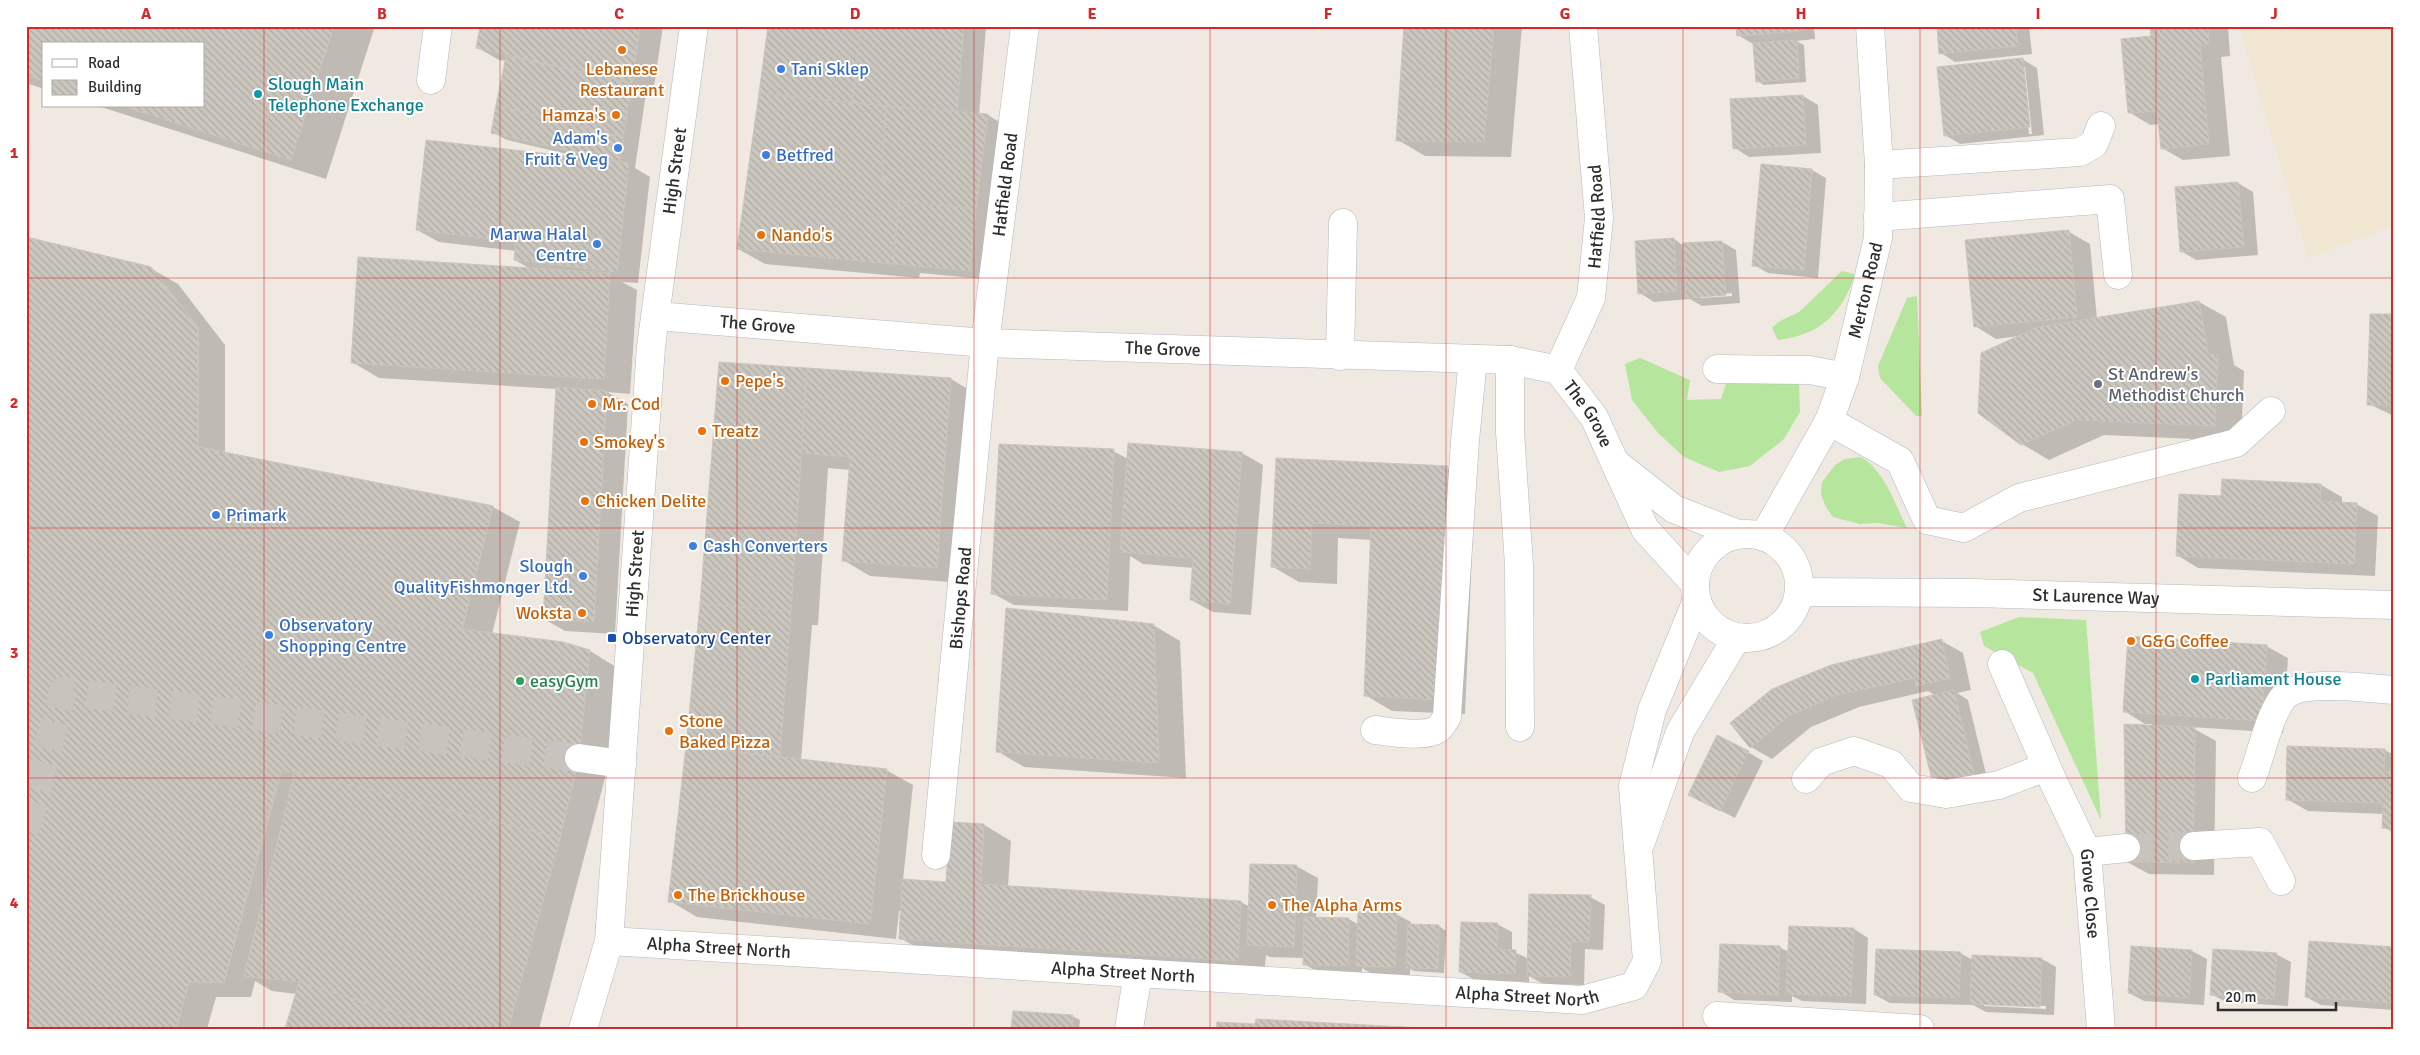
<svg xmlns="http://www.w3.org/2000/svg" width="2420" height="1055" viewBox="0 0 2420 1055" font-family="Signika,sans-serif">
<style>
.education{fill:#f0e6d1}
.grass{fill:#b6e59e}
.shadow{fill:#0003;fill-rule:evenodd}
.building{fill:url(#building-back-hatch);stroke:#cbc5ba}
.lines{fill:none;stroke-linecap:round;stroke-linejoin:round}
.minor-tunnel{stroke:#c8c4bd;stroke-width:28;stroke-dasharray:28 14;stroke-linecap:butt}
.minor-casing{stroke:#b4b7c1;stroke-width:29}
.minor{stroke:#fff;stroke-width:28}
.grid{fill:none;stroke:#d62828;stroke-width:1;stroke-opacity:0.55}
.food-dot{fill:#e8710a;stroke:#fff;stroke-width:2}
.shop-dot{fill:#3f7fe0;stroke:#fff;stroke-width:2}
.culture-dot{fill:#0f9aa8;stroke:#fff;stroke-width:2}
.worship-dot{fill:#6b7280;stroke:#fff;stroke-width:2}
.transit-dot{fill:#1a4fb4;stroke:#fff;stroke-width:2}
.leisure-dot{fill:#2e9e5b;stroke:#fff;stroke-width:2}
.labels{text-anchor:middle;stroke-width:4;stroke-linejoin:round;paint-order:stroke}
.food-label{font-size:18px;fill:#c56008;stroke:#fff;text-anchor:start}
.shop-label{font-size:18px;fill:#366cbe;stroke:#fff;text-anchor:start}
.culture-label{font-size:18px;fill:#0d838f;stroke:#fff;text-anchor:start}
.street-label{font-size:18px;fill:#2e2e2e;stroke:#fff}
.worship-label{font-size:18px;fill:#5b616d;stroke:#fff;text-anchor:start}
.transit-label{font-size:18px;fill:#164399;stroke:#fff;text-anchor:start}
.leisure-label{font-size:18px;fill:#27864d;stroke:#fff;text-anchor:start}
.neatline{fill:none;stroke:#d62828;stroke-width:2}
.grid-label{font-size:16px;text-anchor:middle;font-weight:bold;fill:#d62828}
</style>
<defs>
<pattern id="building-back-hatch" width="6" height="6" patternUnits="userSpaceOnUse" patternTransform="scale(1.25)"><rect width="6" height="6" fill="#cbc7bf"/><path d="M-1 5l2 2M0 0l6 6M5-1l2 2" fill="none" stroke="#afaba4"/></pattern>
</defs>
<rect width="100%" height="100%" fill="#efe9e1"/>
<path class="education" d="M 2239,26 L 2394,26 L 2394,225 L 2308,258 Z"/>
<path class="grass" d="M 1842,271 L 1855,274 C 1843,312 1821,335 1778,340 L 1772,328 L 1778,322 L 1799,312 Z
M 1917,296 L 1922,416 L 1916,416 L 1880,378 L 1878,366 L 1907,298 Z
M 1640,358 L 1690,380 L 1687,400 L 1721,399 L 1727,381 L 1799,383 L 1800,412 L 1784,439 L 1750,466 L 1719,472 L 1684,457 L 1658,433 L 1632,400 L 1625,364 Z
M 1861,457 C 1885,471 1895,504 1907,528 L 1877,523 L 1860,524 L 1833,517 L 1826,507 L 1821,495 L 1822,482 L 1835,465 L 1845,459 Z
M 2019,617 L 2086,620 L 2101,820 L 2033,673 L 1984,646 L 1980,632 Z"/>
<path class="shadow" d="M 26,26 L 375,26 L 326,179 L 98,106 L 204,106 L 204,44 L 44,44 L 44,89 L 26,83 Z
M 481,26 L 663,26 L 653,94 L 646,93 L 635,168 L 650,177 L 638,283 L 622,282 L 637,290 L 630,394 L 607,392 L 628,404 L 615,634 L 565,631 L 544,619 L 557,389 L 379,378 L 352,362 L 532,270 L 515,260 L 516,251 L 439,242 L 417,230 L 579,159 L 580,157 L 507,140 L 492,132 L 506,61 L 499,60 L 478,48 Z
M 769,26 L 986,26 L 979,115 L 988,115 L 1009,128 L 984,279 L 920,273 L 919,278 L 765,264 L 738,249 Z
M 1405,26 L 1522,26 L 1511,157 L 1425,156 L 1398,140 Z
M 1738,26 L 1814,26 L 1815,39 L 1796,41 L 1804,45 L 1806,82 L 1764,85 L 1757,81 L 1753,44 L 1738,35 Z
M 1938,26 L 2029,26 L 2032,54 L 1955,62 L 1941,53 Z
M 2151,26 L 2228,26 L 2230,56 L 2221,57 L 2230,156 L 2183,160 L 2162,148 L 2160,124 L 2150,125 L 2129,112 L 2152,37 Z
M 2022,59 L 2037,68 L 2044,135 L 1960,144 L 1945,135 ZM 2022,67 L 2025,67 L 2032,134 L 2029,134 Z
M 1803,96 L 1818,105 L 1821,153 L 1749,157 L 1735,148 Z
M 1812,170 L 1826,178 L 1818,278 L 1768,273 L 1754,265 Z
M 2238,183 L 2253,192 L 2258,255 L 2196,260 L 2181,251 Z
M 2069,232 L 2090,244 L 2097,319 L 2199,302 L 2226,317 L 2234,365 L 2244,371 L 2241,441 L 2104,435 L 2049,460 L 2022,444 L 2020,336 L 1996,339 L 1975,326 Z
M 1674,239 L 1684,246 L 1722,242 L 1736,250 L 1740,303 L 1702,306 L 1690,299 L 1654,302 L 1640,293 ZM 1732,293 L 1732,296 L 1700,298 L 1700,296 Z
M 150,268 L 178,284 L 225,345 L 225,453 L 493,507 L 520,522 L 492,634 L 590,651 L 616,667 L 606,774 L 539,1029 L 286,1029 L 297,994 L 272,991 L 255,981 L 251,997 L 216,997 L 207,1029 L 26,1029 Z
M 2394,316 L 2394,416 L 2369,404 Z
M 720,363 L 951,379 L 978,395 L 964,583 L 870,576 L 843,560 L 850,470 L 828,468 L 818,625 L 812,625 L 801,760 L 886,770 L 913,785 L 903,880 L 947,883 L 951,823 L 984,825 L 1011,841 L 1008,887 L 1241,902 L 1250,907 L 1296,866 L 1318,878 L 1316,918 L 1349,919 L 1359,925 L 1396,914 L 1411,922 L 1411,925 L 1439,926 L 1446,931 L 1444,973 L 1414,971 L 1410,969 L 1410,975 L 1372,974 L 1362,968 L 1362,974 L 1318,972 L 1304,964 L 1304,958 L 1270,957 L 1266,955 L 1264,975 L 927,953 L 900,938 L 902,911 L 899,911 L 896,939 L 697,917 L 670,901 L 701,604 Z
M 1113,451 L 1128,459 L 1242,453 L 1263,465 L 1251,615 L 1213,612 L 1191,600 L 1194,568 L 1143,564 L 1130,556 L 1128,611 L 1014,605 L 992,593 Z
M 1277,460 L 1448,468 L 1475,483 L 1465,714 L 1392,711 L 1365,695 L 1372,540 L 1338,538 L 1337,584 L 1299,582 L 1273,567 Z
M 2321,485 L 2342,497 L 2342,503 L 2356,504 L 2378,516 L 2375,576 L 2198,568 L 2177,555 L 2222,497 Z
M 1153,625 L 1180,641 L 1186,778 L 1024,767 L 997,751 Z
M 1942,641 L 1963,653 L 1971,690 L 1957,693 L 1968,700 L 1988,782 L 1948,791 L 1936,696 L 1928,691 L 1859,707 L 1811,727 L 1772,759 L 1751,747 L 1772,690 Z
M 2266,646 L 2288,658 L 2283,733 L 2191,727 L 2216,741 L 2214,875 L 2149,874 L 2127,862 L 2152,724 L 2145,724 L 2124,711 Z
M 2385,750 L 2394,755 L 2394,833 L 2384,827 L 2384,814 L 2308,811 L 2287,799 Z
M 1748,752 L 1763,761 L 1735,818 L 1704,802 Z
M 1590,897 L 1605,905 L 1603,950 L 1585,949 L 1584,985 L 1543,984 L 1529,976 L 1529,982 L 1475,980 L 1460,972 L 1497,924 L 1512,932 L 1512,951 L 1529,959 Z
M 1854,929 L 1868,938 L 1866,1004 L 1802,1001 L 1792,996 L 1792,1002 L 1734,1000 L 1720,991 L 1779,947 L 1789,952 Z
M 2132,947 L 2192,951 L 2207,959 L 2204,1005 L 2144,1001 L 2129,993 Z
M 2394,948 L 2394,1010 L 2321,1005 L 2306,997 Z
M 1960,953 L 1973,960 L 2042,959 L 2056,967 L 2054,1015 L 1986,1012 L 1973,1005 L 1890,1003 L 1875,995 ZM 1984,1004 L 2046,1006 L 2046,1009 L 1984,1006 Z
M 2276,954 L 2291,962 L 2288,1006 L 2226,1002 L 2211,994 Z
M 1072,1016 L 1080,1020 L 1079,1029 L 1012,1029 Z"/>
<path class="building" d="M 26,26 L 334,26 L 291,160 L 123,106 L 204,106 L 204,44 L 44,44 L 44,81 L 26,75 Z
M 480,26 L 640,26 L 632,83 L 476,48 Z
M 768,26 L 861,26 L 852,103 L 759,93 Z
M 861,26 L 964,26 L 957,112 L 852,103 Z
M 1404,26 L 1494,26 L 1484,142 L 1396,141 Z
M 1736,26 L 1801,26 L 1801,31 L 1737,36 Z
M 1937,26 L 2016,26 L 2018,46 L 1939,54 Z
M 2150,26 L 2208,26 L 2209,44 L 2200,45 L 2209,144 L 2161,149 L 2157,111 L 2128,113 L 2121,39 L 2151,36 Z
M 1797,40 L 1799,78 L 1756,82 L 1753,43 Z
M 506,56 L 632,83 L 623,137 L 496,105 Z
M 2023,58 L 2030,127 L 1944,136 L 1937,67 Z
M 759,93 L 886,106 L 882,176 L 899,201 L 893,264 L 737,249 Z
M 1803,95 L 1806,145 L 1733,149 L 1730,99 Z
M 496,105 L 623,137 L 620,162 L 491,133 Z
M 886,106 L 988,114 L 976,209 L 899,201 L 882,176 Z
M 426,140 L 629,163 L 617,272 L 514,260 L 516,242 L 416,230 Z
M 1761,164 L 1812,169 L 1804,270 L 1752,266 Z
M 2238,182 L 2244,247 L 2180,252 L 2175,187 Z
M 899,201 L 976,209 L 970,271 L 893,264 Z
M 2069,230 L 2077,317 L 1974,327 L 1965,240 Z
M 26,237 L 151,267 L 198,328 L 198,447 L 493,506 L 462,629 L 261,616 L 224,724 L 288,748 L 224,982 L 189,982 L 176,1029 L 26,1029 Z
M 26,237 L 151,267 L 198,328 L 198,447 L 493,506 L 462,629 L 563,642 L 590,650 L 579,758 L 560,838 L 295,771 L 279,773 L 224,982 L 189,982 L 176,1029 L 26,1029 Z
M 1674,238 L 1677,291 L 1638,294 L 1635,241 Z
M 1722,241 L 1726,295 L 1686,298 L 1683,243 Z
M 358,257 L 610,273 L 604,379 L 351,363 Z
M 2199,301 L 2208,354 L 2218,355 L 2215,426 L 2076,420 L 2021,445 L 1978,413 L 1981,353 L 2038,327 Z
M 2370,314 L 2394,314 L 2394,405 L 2367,405 Z
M 719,362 L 807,368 L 791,611 L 700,604 Z
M 807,368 L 951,378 L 937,568 L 842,561 L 850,457 L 801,453 Z
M 556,387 L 607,391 L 594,622 L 543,619 Z
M 1128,443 L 1242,452 L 1230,604 L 1190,600 L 1193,558 L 1120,552 Z
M 999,444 L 1114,449 L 1107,600 L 991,594 Z
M 1276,458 L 1448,466 L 1438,700 L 1364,696 L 1371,526 L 1312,523 L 1310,569 L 1271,567 Z
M 2222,479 L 2321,484 L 2320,501 L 2357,503 L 2354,564 L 2176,556 L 2179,494 L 2221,496 Z
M 700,604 L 791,611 L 780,757 L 686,746 Z
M 1006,608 L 1154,624 L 1159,763 L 996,752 Z
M 2128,636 L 2267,645 L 2262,721 L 2123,712 Z
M 1942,639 L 1950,678 L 1916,686 L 1915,678 L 1837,695 L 1789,716 L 1750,748 L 1730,723 L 1772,689 L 1831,665 Z
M 1954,690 L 1974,774 L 1933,784 L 1912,700 Z
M 2124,724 L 2195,727 L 2193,863 L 2126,862 Z
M 1717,735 L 1749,751 L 1720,811 L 1688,795 Z
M 686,746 L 887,769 L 870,924 L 668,902 Z
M 2287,746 L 2385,749 L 2384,771 L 2394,772 L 2394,829 L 2382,828 L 2383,803 L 2286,800 Z
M 295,771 L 560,838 L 508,1029 L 449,1029 L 299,982 L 244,976 Z
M 950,822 L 984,824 L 981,884 L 1241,901 L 1238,961 L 899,939 L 902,879 L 946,882 Z
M 1250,864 L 1297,865 L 1294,947 L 1247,945 Z
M 1529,894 L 1591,895 L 1589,942 L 1571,942 L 1570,977 L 1527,976 Z
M 1358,911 L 1397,912 L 1395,967 L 1356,966 Z
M 1304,917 L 1349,918 L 1348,966 L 1303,965 Z
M 1461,922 L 1498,923 L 1497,949 L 1516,950 L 1515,974 L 1459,972 Z
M 1408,924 L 1439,925 L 1438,969 L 1406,968 Z
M 1789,926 L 1854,928 L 1851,996 L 1786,994 Z
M 2309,941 L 2394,947 L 2394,1003 L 2305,997 Z
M 1720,944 L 1780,946 L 1778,995 L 1718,992 Z
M 2131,946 L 2192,950 L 2189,998 L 2128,993 Z
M 1876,949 L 1961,952 L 1959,998 L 1874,995 Z
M 2213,949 L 2277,953 L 2274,999 L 2210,995 Z
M 1972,955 L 2042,958 L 2040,1007 L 1970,1004 Z
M 299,982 L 449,1029 L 285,1029 Z
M 1013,1011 L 1073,1015 L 1072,1029 L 1011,1029 Z
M 1256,1019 L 1441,1029 L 1216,1029 L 1217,1022 L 1255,1024 Z"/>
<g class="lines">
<path class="minor-tunnel" d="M 26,830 L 63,691 L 579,758
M 2126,848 L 2194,846"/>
<defs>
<g id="minor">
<path d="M 431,80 L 438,26"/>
<path d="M 1879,165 L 2080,152 L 2094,144 L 2101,126"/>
<path d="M 1878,217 L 2110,199 L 2118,275"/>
<path id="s1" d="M 656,316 L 985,343 L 1510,360 L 1558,370 L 1594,417 L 1645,529 L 1695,584"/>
<path d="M 1340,356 L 1343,223"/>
<path d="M 1510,360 L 1510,432 L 1519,565 L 1520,727"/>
<path d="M 1717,369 L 1810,370 L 1845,377"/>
<path id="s2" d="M 1558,370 L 1591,298 L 1599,218 L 1583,26"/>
<path d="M 1829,421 L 1900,461 L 1927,520 L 1964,528 L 2019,498 L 2236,443 L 2271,411"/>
<path d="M 1618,465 L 1674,509 L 1738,534"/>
<circle cx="1747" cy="586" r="52"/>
<path id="s3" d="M 1764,536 L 1829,421 L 1845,377 L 1878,238 L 1879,165 L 1870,26"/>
<path id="s4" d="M 1800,592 L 1972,593 L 2394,605"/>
<path id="s5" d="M 2002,664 L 2053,781 L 2087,852 L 2101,1029"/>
<path d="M 1375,730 C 1391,732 1424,738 1438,729 C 1442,726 1445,720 1447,716 L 1465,441 L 1473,359"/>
<path d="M 579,758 L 622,764"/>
<path d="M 2252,778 C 2261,755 2268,719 2282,699 C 2297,677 2369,689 2394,690"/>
<path d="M 1806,779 L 1821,762 L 1854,751 L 1891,764 L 1911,788 L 1946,794 L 1999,785 L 2046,767"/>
<path d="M 1641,842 L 1680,732 L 1737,637"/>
<path d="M 2194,846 L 2260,842 L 2281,881"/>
<path d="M 2087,852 L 2126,848"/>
<path id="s6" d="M 936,855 L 985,343 L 1025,26"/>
<path id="s7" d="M 609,941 L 1582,1000 L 1634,986 L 1647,961 L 1633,786 L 1652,710 L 1697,600"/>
<path d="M 1717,1016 L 1920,1029"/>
<path id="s8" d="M 583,1029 L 609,941 L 651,347 L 694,26"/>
<path d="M 1129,1029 L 1138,973"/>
</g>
</defs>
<use href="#minor" class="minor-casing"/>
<use href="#minor" class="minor"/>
</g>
<path class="grid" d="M 264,26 L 264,1029M 500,26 L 500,1029M 737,26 L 737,1029M 974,26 L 974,1029M 1210,26 L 1210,1029M 1446,26 L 1446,1029M 1683,26 L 1683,1029M 1920,26 L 1920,1029M 2156,26 L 2156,1029M 26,278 L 2394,278M 26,528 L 2394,528M 26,778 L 2394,778"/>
<g class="food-dot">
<circle cx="622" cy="50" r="5"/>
<circle cx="616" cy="115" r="5"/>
<circle cx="761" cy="235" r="5"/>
<circle cx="725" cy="381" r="5"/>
<circle cx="592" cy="404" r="5"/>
<circle cx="702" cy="431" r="5"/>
<circle cx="584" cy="442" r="5"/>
<circle cx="585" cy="501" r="5"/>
<circle cx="582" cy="613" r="5"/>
<circle cx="2131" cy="641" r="5"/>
<circle cx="669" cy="731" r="5"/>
<circle cx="678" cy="895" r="5"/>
<circle cx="1272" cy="905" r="5"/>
</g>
<g class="shop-dot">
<circle cx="781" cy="69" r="5"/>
<circle cx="618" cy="148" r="5"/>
<circle cx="766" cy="155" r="5"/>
<circle cx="597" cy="244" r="5"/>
<circle cx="216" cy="515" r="5"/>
<circle cx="693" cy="546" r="5"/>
<circle cx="583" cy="576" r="5"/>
<circle cx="269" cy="635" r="5"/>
</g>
<g class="culture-dot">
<circle cx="258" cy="94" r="5"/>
<circle cx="2195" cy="679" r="5"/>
</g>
<circle class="worship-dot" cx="2098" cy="384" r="5"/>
<rect class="transit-dot" x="607" y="633" width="10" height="10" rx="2.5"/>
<circle class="leisure-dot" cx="520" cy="681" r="5"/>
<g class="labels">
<g class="food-label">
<text x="622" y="75" text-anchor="middle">Lebanese<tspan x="622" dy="21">Restaurant</tspan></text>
<text x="606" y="121" text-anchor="end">Hamza's</text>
<text x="771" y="241">Nando's</text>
<text x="735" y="387">Pepe's</text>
<text x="602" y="410">Mr. Cod</text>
<text x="712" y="437">Treatz</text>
<text x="594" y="448">Smokey's</text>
<text x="595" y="507">Chicken Delite</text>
<text x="572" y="619" text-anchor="end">Woksta</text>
<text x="2141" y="647">G&amp;G Coffee</text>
<text x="679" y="727">Stone<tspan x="679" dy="21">Baked Pizza</tspan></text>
<text x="688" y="901">The Brickhouse</text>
<text x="1282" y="911">The Alpha Arms</text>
</g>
<g class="shop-label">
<text x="791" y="75">Tani Sklep</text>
<text x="608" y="144" text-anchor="end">Adam's<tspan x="608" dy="21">Fruit &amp; Veg</tspan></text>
<text x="776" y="161">Betfred</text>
<text x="587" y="240" text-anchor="end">Marwa Halal<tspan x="587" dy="21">Centre</tspan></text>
<text x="226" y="521">Primark</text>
<text x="703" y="552">Cash Converters</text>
<text x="573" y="572" text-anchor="end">Slough<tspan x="573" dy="21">QualityFishmonger Ltd.</tspan></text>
<text x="279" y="631">Observatory<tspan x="279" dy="21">Shopping Centre</tspan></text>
</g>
<g class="culture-label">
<text x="268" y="90">Slough Main<tspan x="268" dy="21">Telephone Exchange</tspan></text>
<text x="2205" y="685">Parliament House</text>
</g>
<g class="street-label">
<text dy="6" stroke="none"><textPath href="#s8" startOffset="865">High Street</textPath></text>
<text dy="6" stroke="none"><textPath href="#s6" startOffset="674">Hatfield Road</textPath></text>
<text dy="6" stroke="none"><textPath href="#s2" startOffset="161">Hatfield Road</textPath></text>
<text dy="6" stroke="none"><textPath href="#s3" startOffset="268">Merton Road</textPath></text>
<text dy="6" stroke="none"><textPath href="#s1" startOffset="102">The Grove</textPath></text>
<text dy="6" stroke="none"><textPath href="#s1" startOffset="508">The Grove</textPath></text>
<text dy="6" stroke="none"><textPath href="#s1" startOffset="958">The Grove</textPath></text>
<text dy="6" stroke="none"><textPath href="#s8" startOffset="460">High Street</textPath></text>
<text dy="6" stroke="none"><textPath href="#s4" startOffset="296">St Laurence Way</textPath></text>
<text dy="6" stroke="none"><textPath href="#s6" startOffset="258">Bishops Road</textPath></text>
<text dy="6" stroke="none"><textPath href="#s5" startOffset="248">Grove Close</textPath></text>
<text dy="6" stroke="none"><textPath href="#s7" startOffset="110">Alpha Street North</textPath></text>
<text dy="6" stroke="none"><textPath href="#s7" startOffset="515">Alpha Street North</textPath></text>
<text dy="6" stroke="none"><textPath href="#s7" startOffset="920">Alpha Street North</textPath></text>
</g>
<g class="worship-label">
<text x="2108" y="380">St Andrew's<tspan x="2108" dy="21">Methodist Church</tspan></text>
</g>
<g class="transit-label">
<text x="622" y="644">Observatory Center</text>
</g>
<g class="leisure-label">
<text x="530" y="687">easyGym</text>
</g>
</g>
<rect width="2420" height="1055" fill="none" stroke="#ffffff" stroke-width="55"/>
<rect x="42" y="42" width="162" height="65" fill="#ffffff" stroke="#ababab"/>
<rect x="52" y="59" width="25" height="8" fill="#ffffff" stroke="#ababab"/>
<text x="88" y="68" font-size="15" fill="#2e2e2e">Road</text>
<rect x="52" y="80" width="25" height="15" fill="url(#building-back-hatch)" stroke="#ababab"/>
<text x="88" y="92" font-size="15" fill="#2e2e2e">Building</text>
<path d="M2218 1002v8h118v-8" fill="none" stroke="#2e2e2e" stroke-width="2.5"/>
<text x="2225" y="1002" font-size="15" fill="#2e2e2e" stroke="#ffffff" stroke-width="4" paint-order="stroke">20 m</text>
<rect x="28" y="28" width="2364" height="1000" class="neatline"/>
<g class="grid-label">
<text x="146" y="19">A</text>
<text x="382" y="19">B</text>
<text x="619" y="19">C</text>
<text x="855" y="19">D</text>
<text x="1092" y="19">E</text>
<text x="1328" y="19">F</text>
<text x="1565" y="19">G</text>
<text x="1801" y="19">H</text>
<text x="2038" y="19">I</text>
<text x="2274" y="19">J</text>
<text x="14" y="158">1</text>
<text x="14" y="408">2</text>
<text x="14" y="658">3</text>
<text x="14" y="908">4</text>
</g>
</svg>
